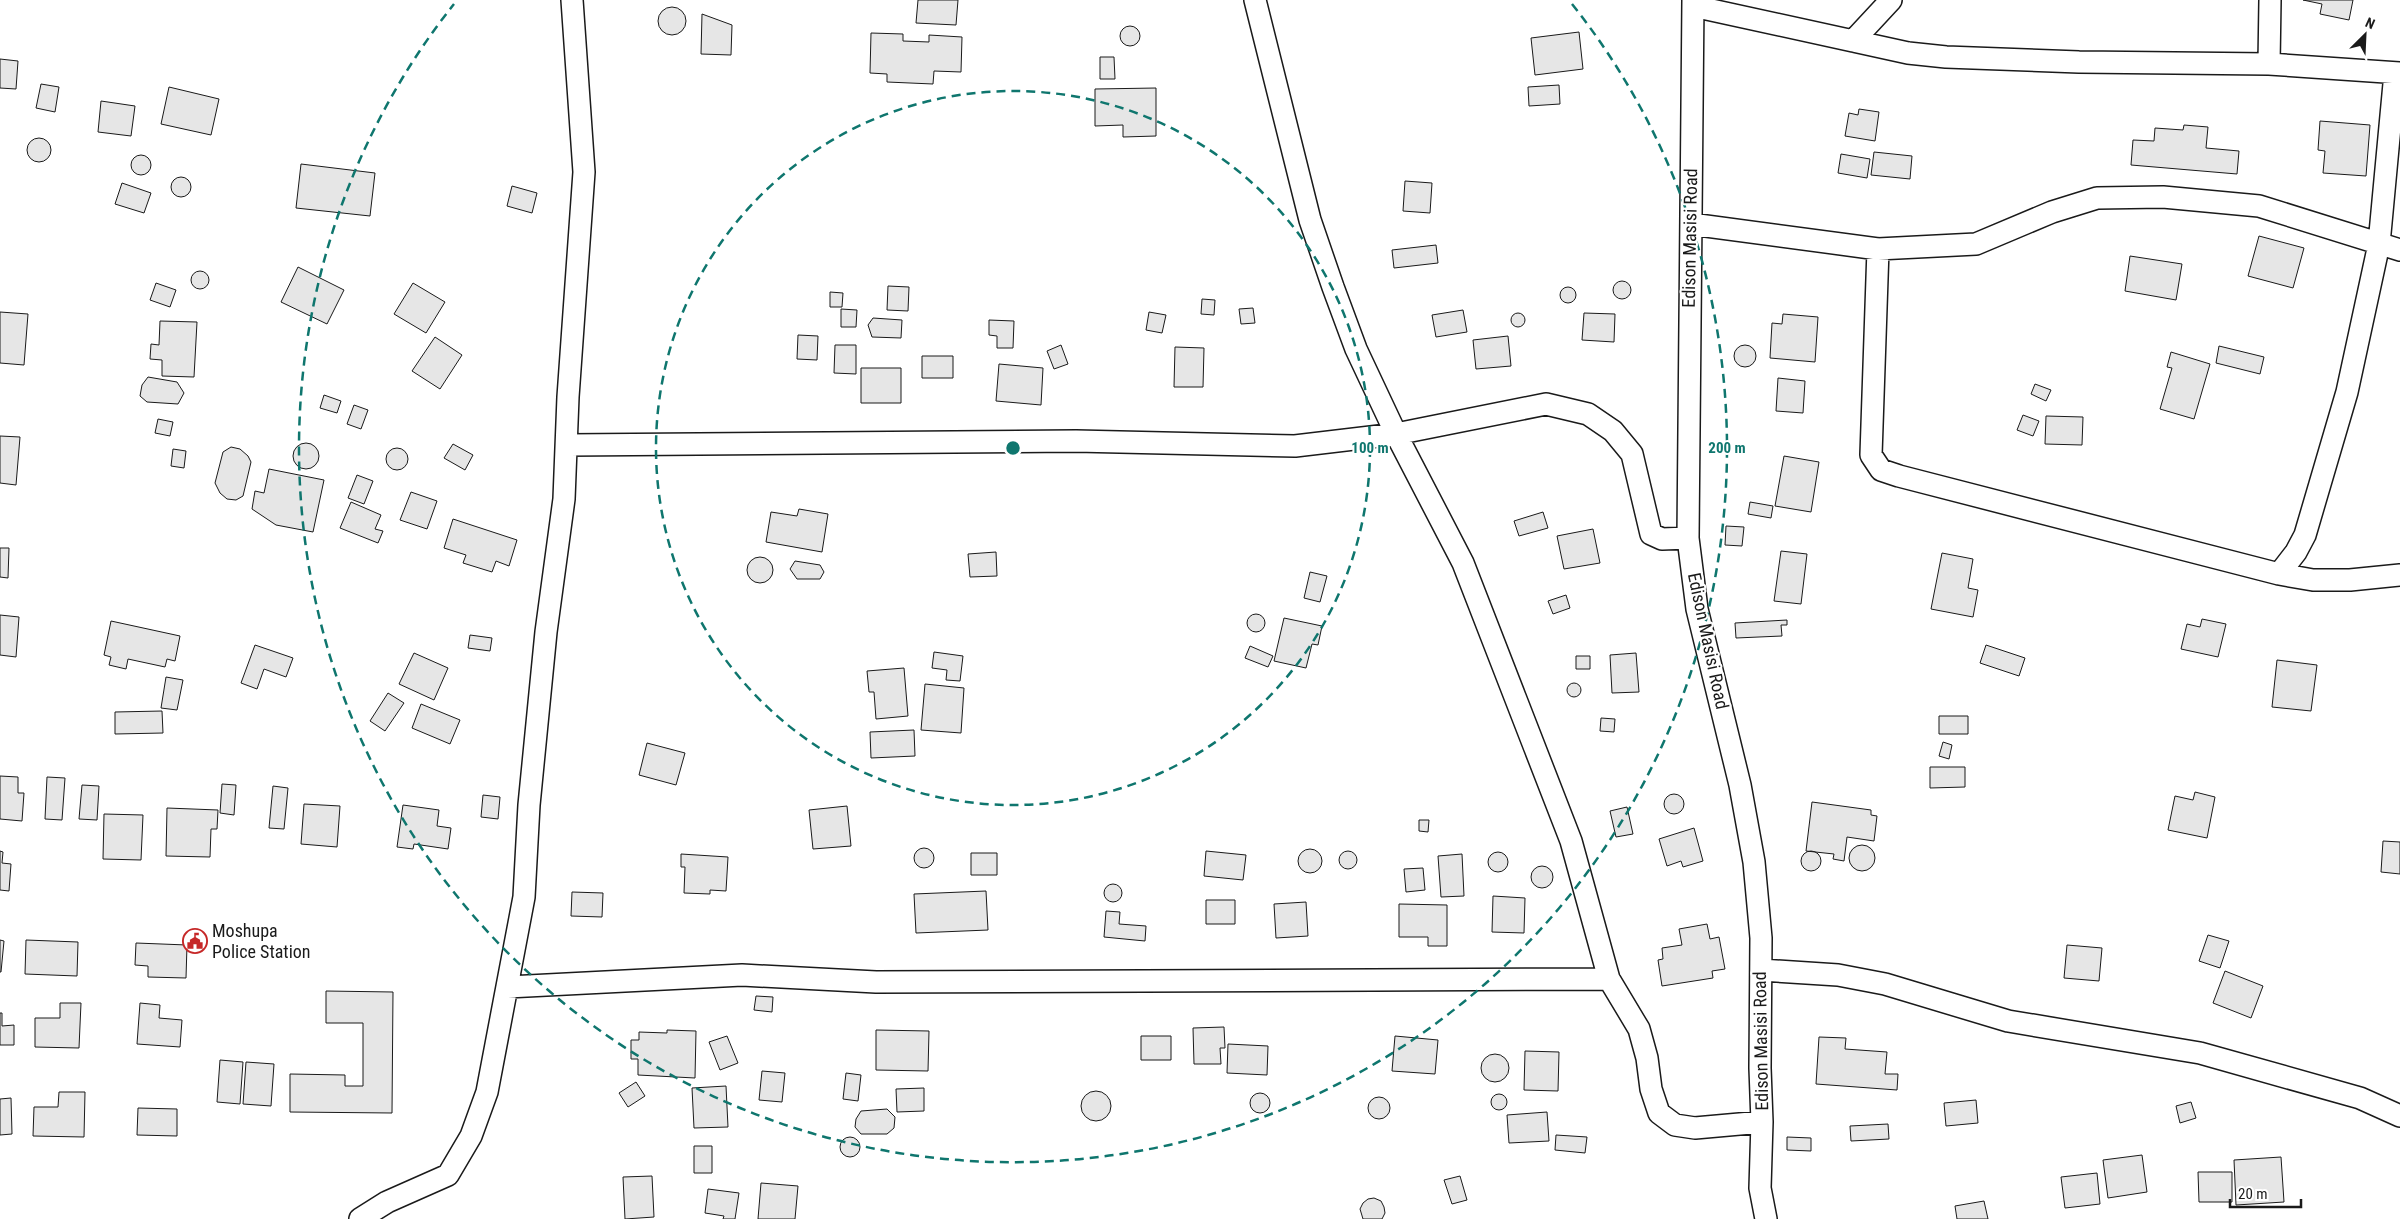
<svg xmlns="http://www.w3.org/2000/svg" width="2400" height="1219" viewBox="0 0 2400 1219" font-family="'Roboto Condensed',sans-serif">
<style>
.building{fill:#e6e6e6;stroke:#1a1a1a}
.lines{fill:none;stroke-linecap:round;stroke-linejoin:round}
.minor-casing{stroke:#1a1a1a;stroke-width:24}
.minor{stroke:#fff;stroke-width:21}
.ring{fill:none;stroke:#0f766e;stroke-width:2.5;stroke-dasharray:9 6}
.labels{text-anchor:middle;stroke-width:4;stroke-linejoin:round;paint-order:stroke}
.street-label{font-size:18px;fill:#1a1a1a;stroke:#fff}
.poi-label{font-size:18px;fill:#1a1a1a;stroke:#fff;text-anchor:start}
.centre{fill:#0f766e;stroke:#fff;stroke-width:2.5}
.ring-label{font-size:15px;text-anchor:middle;font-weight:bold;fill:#0f766e;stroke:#fff;stroke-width:4;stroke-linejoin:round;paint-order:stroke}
</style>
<rect width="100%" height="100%" fill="#fff"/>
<path class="building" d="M 918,0 L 958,0 L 956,25 L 916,23 Z
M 2303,0 L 2353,0 L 2349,20 L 2320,14 L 2322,4 Z
M658 21a14 14 0 1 1 28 0a14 14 0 1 1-28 0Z
M 702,14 L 732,25 L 731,55 L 701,54 Z
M1120 36a10 10 0 1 1 20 0a10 10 0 1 1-20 0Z
M 1579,32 L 1583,69 L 1535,75 L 1531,38 Z
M 871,33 L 903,34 L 903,41 L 929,42 L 929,35 L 962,37 L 961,72 L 934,71 L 933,84 L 887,82 L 887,74 L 870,73 Z
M 1100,57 L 1114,57 L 1115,79 L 1100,79 Z
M 0,59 L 18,61 L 16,89 L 0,88 Z
M 41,84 L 59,87 L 55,112 L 36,108 Z
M 1559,85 L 1560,104 L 1529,106 L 1528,87 Z
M 169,87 L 219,99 L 211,135 L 161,124 Z
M 1156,88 L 1156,136 L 1123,137 L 1123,125 L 1095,126 L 1095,89 Z
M 101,101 L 135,106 L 131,136 L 98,132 Z
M 1859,109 L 1879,112 L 1875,141 L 1845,136 L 1849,113 L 1858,115 Z
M 2320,121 L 2370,125 L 2366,176 L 2323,173 L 2325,151 L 2318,150 Z
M 2184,125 L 2208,127 L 2206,148 L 2239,151 L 2237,174 L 2131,165 L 2133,140 L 2154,141 L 2155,128 L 2183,130 Z
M27 150a12 12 0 1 1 24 0a12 12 0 1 1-24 0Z
M 1874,152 L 1912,156 L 1910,179 L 1871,175 Z
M 1841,154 L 1870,159 L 1867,178 L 1838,173 Z
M131 165a10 10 0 1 1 20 0a10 10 0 1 1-20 0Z
M 301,164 L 375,173 L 370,216 L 296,208 Z
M171 187a10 10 0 1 1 20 0a10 10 0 1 1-20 0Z
M 1405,181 L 1432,183 L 1430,213 L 1403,211 Z
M 122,183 L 151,193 L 144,213 L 115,204 Z
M 512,186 L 537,193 L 532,213 L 507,206 Z
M 2259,236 L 2304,248 L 2293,288 L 2248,276 Z
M 1436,245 L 1438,263 L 1394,268 L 1392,250 Z
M 2130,256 L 2182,264 L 2176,300 L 2125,291 Z
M 298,267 L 344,290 L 327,324 L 281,302 Z
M191 280a9 9 0 1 1 18 0a9 9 0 1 1-18 0Z
M1613 290a9 9 0 1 1 18 0a9 9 0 1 1-18 0Z
M 156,283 L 176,290 L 170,307 L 150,300 Z
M 413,283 L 445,302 L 426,333 L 394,314 Z
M 888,286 L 909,287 L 908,311 L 887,310 Z
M1560 295a8 8 0 1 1 16 0a8 8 0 1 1-16 0Z
M 830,292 L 843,293 L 842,307 L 830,307 Z
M 1202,299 L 1215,300 L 1214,315 L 1201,314 Z
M 1253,308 L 1255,323 L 1241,324 L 1239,309 Z
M 841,309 L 857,310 L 856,327 L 841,327 Z
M 1463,310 L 1467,332 L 1436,337 L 1432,315 Z
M 0,312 L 28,314 L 24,365 L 0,363 Z
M 1149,312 L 1166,315 L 1162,333 L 1146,330 Z
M1511 320a7 7 0 1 1 14 0a7 7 0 1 1-14 0Z
M 1584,313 L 1615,314 L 1614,342 L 1582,340 Z
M 1783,314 L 1818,317 L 1815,362 L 1770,358 L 1772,323 L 1782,324 Z
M 873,318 L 902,320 L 901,338 L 872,337 L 868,325 Z
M 989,320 L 1014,321 L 1013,348 L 997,348 L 997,336 L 989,335 Z
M 160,321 L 197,322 L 194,377 L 162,376 L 162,360 L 150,359 L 151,344 L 159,345 Z
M 798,335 L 818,336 L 817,360 L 797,359 Z
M 1508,336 L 1511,366 L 1476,369 L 1473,340 Z
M 435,337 L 462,355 L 440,389 L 412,371 Z
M1734 356a11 11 0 1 1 22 0a11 11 0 1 1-22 0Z
M 835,345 L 856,345 L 856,374 L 834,373 Z
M 1061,345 L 1068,364 L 1054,369 L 1047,351 Z
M 2219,346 L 2264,357 L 2260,374 L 2216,363 Z
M 1175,347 L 1204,348 L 1203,387 L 1174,387 Z
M 2171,352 L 2210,364 L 2194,419 L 2160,409 L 2172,368 L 2167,367 Z
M 922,356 L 953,356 L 953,378 L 922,378 Z
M 999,364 L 1043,368 L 1041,405 L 996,401 Z
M 861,368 L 901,368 L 901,403 L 861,403 Z
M 148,377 L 177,382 L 184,393 L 178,404 L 147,402 L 140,396 L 142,385 Z
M 1778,378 L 1805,381 L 1803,413 L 1776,411 Z
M 2035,384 L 2051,390 L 2046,401 L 2031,394 Z
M 324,395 L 341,401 L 337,413 L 320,408 Z
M 354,405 L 368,410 L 361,429 L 347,424 Z
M 2023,415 L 2039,421 L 2033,436 L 2017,430 Z
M 2046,416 L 2083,417 L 2082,445 L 2045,444 Z
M 158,419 L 173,422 L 170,436 L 155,433 Z
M 0,436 L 20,437 L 16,485 L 0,483 Z
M293 456a13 13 0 1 1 26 0a13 13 0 1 1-26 0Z
M 453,444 L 473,455 L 465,470 L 444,458 Z
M 231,447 L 240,449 L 248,456 L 251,462 L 243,496 L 236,500 L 227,499 L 220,493 L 215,483 L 223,452 Z
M386 459a11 11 0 1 1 22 0a11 11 0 1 1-22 0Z
M 173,449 L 186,451 L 184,468 L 171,466 Z
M 1784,456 L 1819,462 L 1811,512 L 1775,506 Z
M 269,469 L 324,480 L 313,532 L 276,525 L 252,509 L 255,491 L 264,493 Z
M 357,475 L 373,481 L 364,504 L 348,498 Z
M 411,492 L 437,501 L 427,529 L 400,520 Z
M 351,502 L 381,515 L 375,529 L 383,531 L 378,543 L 340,528 Z
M 1750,502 L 1773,506 L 1771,518 L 1748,514 Z
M 799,509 L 828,514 L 822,552 L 766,542 L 771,512 L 797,516 Z
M 1543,512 L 1548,528 L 1519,536 L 1514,521 Z
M 453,519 L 517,540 L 509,566 L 496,561 L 492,572 L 463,563 L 466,555 L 444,548 Z
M 1726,526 L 1744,527 L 1742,546 L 1725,545 Z
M 1593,529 L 1600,563 L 1564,569 L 1557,536 Z
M 0,548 L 9,548 L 8,578 L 0,577 Z
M 1781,551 L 1807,554 L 1801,604 L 1774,601 Z
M 996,552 L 997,576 L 970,577 L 968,554 Z
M 1942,553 L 1973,559 L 1968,588 L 1978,590 L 1973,617 L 1931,609 Z
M747 570a13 13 0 1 1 26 0a13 13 0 1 1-26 0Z
M 795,561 L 820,565 L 824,572 L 820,579 L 797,579 L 790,569 Z
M 1310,572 L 1327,576 L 1320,602 L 1304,598 Z
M 1566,595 L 1570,608 L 1553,614 L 1548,601 Z
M1247 623a9 9 0 1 1 18 0a9 9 0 1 1-18 0Z
M 0,615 L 19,617 L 16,657 L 0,655 Z
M 1284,618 L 1322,626 L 1318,645 L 1312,644 L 1306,668 L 1274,661 Z
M 2202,619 L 2226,624 L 2218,657 L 2181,649 L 2187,624 L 2200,627 Z
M 1787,620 L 1787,625 L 1781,625 L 1782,636 L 1736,638 L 1735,623 Z
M 111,621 L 180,636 L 175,661 L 167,659 L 165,667 L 128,659 L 126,669 L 109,665 L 111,657 L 104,655 Z
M 470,635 L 492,638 L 490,651 L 468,648 Z
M 255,645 L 293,658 L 286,677 L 264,669 L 257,689 L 241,683 Z
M 1986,645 L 2025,658 L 2019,676 L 1980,663 Z
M 1250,646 L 1273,656 L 1268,667 L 1245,658 Z
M 934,652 L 963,656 L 960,681 L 946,680 L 947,670 L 932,668 Z
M 414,653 L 448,668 L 434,700 L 399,684 Z
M 1636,653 L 1639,692 L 1612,693 L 1610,655 Z
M 1576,656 L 1590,656 L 1590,669 L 1576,669 Z
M 2277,660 L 2317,665 L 2311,711 L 2272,707 Z
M 904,668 L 908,716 L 876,719 L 874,692 L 869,692 L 867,671 Z
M 166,677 L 183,680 L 177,710 L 161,708 Z
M1567 690a7 7 0 1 1 14 0a7 7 0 1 1-14 0Z
M 925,684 L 964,688 L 961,733 L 921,730 Z
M 388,693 L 404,703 L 385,731 L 370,721 Z
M 421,704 L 460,720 L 450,744 L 412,728 Z
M 162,711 L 163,733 L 115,734 L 115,712 Z
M 1939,716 L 1968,716 L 1968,734 L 1939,734 Z
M 1601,718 L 1615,719 L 1614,732 L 1600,731 Z
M 914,730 L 915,756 L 871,758 L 870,732 Z
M 1943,742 L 1952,745 L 1949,759 L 1939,756 Z
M 647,743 L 685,753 L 676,785 L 639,775 Z
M 1930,767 L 1965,767 L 1965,787 L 1930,788 Z
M 0,776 L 18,777 L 18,793 L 24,793 L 22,821 L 0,819 Z
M 47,777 L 65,778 L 62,820 L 45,819 Z
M 222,784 L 236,785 L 234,815 L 220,813 Z
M 82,785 L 99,786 L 97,820 L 79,819 Z
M 273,786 L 288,788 L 284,829 L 269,828 Z
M 2195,792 L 2215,797 L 2207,838 L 2168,830 L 2175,796 L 2193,800 Z
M1664 804a10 10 0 1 1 20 0a10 10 0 1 1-20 0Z
M 483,795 L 500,797 L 498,819 L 481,817 Z
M 1812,802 L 1871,810 L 1871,815 L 1877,816 L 1874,841 L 1847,837 L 1844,861 L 1833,859 L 1834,854 L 1806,851 Z
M 304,804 L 340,806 L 337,847 L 301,844 Z
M 403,805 L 439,810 L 437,826 L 451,828 L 448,849 L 414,844 L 413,849 L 397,847 Z
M 847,806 L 851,846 L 813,849 L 809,810 Z
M 1627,807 L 1633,834 L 1616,837 L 1610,811 Z
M 167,808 L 218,810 L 217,829 L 211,829 L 210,857 L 166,856 Z
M 104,814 L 143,815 L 141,860 L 103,859 Z
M 1419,820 L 1429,820 L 1428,832 L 1419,831 Z
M 1694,828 L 1703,861 L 1683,867 L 1681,861 L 1667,866 L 1659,839 Z
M 2383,841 L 2400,842 L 2400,874 L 2381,872 Z
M1849 858a13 13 0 1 1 26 0a13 13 0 1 1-26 0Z
M914 858a10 10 0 1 1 20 0a10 10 0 1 1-20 0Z
M1298 861a12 12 0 1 1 24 0a12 12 0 1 1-24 0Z
M1339 860a9 9 0 1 1 18 0a9 9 0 1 1-18 0Z
M 0,851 L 3,852 L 2,863 L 11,864 L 9,891 L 0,890 Z
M 1206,851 L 1246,855 L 1243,880 L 1204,876 Z
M1801 861a10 10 0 1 1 20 0a10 10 0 1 1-20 0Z
M1488 862a10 10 0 1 1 20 0a10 10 0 1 1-20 0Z
M 971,853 L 997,853 L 997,875 L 971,875 Z
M 681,854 L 728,857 L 726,891 L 710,890 L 710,894 L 684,893 L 685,867 L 681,867 Z
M 1462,854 L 1464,896 L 1441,897 L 1438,856 Z
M1531 877a11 11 0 1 1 22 0a11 11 0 1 1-22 0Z
M 1423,868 L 1425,890 L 1406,892 L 1404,869 Z
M1104 893a9 9 0 1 1 18 0a9 9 0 1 1-18 0Z
M 986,891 L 988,930 L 916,933 L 914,894 Z
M 572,892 L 603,893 L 602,917 L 571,916 Z
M 1493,896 L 1525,898 L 1524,933 L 1492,932 Z
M 1206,900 L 1235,900 L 1235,924 L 1206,924 Z
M 1306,902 L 1308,936 L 1276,938 L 1274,904 Z
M 1399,904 L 1447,905 L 1447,946 L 1428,946 L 1428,937 L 1399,937 Z
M 1106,911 L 1120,912 L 1119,924 L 1146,926 L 1145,941 L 1104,937 Z
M 1707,924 L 1710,939 L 1719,937 L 1725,969 L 1712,971 L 1713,978 L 1662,986 L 1658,960 L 1663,959 L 1662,948 L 1682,945 L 1679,929 Z
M 2208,935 L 2229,941 L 2220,968 L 2199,961 Z
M 0,940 L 4,941 L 1,972 L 0,972 Z
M 26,940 L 78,942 L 77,976 L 25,974 Z
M 136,943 L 187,945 L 186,978 L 148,977 L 148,966 L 135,965 Z
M 2067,945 L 2102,948 L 2099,981 L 2064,978 Z
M 2225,971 L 2263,986 L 2251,1018 L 2213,1003 Z
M 326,991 L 393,992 L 392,1113 L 290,1112 L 290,1074 L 345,1075 L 345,1086 L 363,1086 L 363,1023 L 326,1023 Z
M 756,996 L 773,997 L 772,1012 L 754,1010 Z
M 60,1003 L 81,1003 L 79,1048 L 35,1047 L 35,1018 L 60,1018 Z
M 140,1003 L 160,1005 L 159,1018 L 182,1020 L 180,1047 L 137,1044 Z
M 0,1013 L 2,1013 L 2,1026 L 14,1025 L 14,1045 L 0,1045 Z
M 1224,1027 L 1225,1048 L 1220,1048 L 1221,1064 L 1194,1064 L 1193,1028 Z
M 667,1030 L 696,1031 L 695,1078 L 638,1075 L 638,1059 L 631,1059 L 631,1040 L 639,1040 L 639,1032 L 667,1033 Z
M 876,1030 L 929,1031 L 928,1071 L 876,1070 Z
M 727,1036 L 738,1063 L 720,1070 L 709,1042 Z
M 1141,1036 L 1171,1036 L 1171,1060 L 1141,1060 Z
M 1395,1036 L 1438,1040 L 1435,1074 L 1392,1071 Z
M 1819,1037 L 1846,1038 L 1845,1049 L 1887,1052 L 1885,1074 L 1898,1074 L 1897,1090 L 1816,1084 Z
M 1228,1044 L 1268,1046 L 1267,1075 L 1227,1073 Z
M 1525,1051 L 1559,1052 L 1558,1091 L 1524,1090 Z
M1481 1068a14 14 0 1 1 28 0a14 14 0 1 1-28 0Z
M 220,1060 L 243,1062 L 240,1104 L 217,1102 Z
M 246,1062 L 274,1064 L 271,1106 L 243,1104 Z
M 762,1071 L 785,1073 L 782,1102 L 759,1100 Z
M 846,1073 L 861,1075 L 858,1101 L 843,1099 Z
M 636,1082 L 645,1096 L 628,1107 L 619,1093 Z
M 726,1086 L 728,1127 L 694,1128 L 692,1088 Z
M 924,1088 L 924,1111 L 897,1112 L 896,1089 Z
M1081 1106a15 15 0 1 1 30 0a15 15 0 1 1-30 0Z
M 59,1092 L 85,1092 L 84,1137 L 33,1136 L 34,1107 L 58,1107 Z
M1250 1103a10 10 0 1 1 20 0a10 10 0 1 1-20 0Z
M1491 1102a8 8 0 1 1 16 0a8 8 0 1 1-16 0Z
M1368 1108a11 11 0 1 1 22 0a11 11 0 1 1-22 0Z
M 11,1098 L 12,1134 L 0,1135 L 0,1099 Z
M 1976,1100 L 1978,1123 L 1946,1126 L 1944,1103 Z
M 2191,1102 L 2196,1118 L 2180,1123 L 2176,1106 Z
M 138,1108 L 177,1109 L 177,1136 L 137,1135 Z
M 887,1109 L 895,1117 L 894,1128 L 887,1134 L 861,1134 L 855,1127 L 856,1119 L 861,1111 Z
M 1547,1112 L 1549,1141 L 1509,1143 L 1507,1115 Z
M 1888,1124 L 1889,1139 L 1851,1141 L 1850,1126 Z
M 1556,1135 L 1587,1137 L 1585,1153 L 1555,1150 Z
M840 1147a10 10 0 1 1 20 0a10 10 0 1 1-20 0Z
M 1787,1137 L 1811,1138 L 1811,1151 L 1787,1150 Z
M 694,1146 L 712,1146 L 712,1173 L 694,1173 Z
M 2142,1155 L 2147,1192 L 2108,1198 L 2103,1160 Z
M 2281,1157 L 2284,1202 L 2236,1205 L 2234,1160 Z
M 2198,1172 L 2232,1172 L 2232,1202 L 2199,1202 Z
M 2097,1173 L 2100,1204 L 2065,1208 L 2061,1177 Z
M 652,1176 L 654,1217 L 625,1219 L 623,1177 Z
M 1460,1176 L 1467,1200 L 1452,1204 L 1444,1180 Z
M 761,1183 L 798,1186 L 795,1219 L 758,1219 Z
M 708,1189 L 739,1193 L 735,1219 L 723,1219 L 724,1216 L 705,1213 Z
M 1374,1198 L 1381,1201 L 1384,1207 L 1385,1213 L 1382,1219 L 1363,1219 L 1360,1209 L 1363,1203 L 1368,1199 Z
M 1984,1201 L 1988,1219 L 1957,1219 L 1955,1206 Z"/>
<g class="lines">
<defs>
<path id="minor" d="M 1255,0 L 1310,220 L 1333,287 L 1356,349 L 1396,434 L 1463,563 L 1571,841 L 1609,979 L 1639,1029 L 1647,1058 L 1651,1089 L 1659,1113 L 1675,1125 L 1695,1128 L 1762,1122
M 1693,0 L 1688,538 L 1697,609 L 1740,785 L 1754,862 L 1761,938 L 1760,1068 L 1762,1122 L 1760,1188 L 1766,1219
M 1693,6 L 1908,53 L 1946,57 L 2079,62 L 2269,64 L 2400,73
M 1853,41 L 1891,0
M 2269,64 L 2270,0
M 1691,224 L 1878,249 L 1976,244 L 2052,212 L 2097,198 L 2163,197 L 2259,206 L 2400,250
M 1878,249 L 1871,455 L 1881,470 L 1899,476 L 2279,574 L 2313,580 L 2350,580 L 2400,575
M 568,445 L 1076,441 L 1295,446 L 1396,434 L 1546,404 L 1588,414 L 1613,431 L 1632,454 L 1651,534 L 1662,539 L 1688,538
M 2279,574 L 2296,552 L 2305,535 L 2347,392 L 2379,244 L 2395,73
M 1761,970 L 1838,975 L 1885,984 L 2008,1021 L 2200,1053 L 2360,1098 L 2400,1116
M 507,987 L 742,975 L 876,982 L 1609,979
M 360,1219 L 387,1202 L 448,1175 L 471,1136 L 487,1092 L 524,897 L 529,805 L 546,632 L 564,499 L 568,397 L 584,172 L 572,0"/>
</defs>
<use href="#minor" class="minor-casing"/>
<use href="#minor" class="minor"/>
</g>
<g class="ring">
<circle cx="1013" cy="448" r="357"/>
<path d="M1572 4A714 714 0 1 1 454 4"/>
</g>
<defs>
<symbol id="civic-ring" viewBox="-11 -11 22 22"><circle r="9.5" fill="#fff" stroke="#c62828" stroke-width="1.5"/><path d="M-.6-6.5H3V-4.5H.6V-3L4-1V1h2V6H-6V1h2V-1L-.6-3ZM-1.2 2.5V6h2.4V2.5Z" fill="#c62828"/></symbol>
</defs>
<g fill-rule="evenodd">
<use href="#civic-ring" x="181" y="927" width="28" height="28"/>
</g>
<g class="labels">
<g class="street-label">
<text transform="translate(1690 238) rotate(-89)" y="6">Edison Masisi Road</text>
<text transform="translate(1708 641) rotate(78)" y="6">Edison Masisi Road</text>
<text transform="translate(1761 1041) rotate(-91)" y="6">Edison Masisi Road</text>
</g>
<g class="poi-label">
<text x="212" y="937">Moshupa<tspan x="212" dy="21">Police Station</tspan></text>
</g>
</g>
<circle cx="1013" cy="448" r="8" class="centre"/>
<g class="ring-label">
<text x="1370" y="453">100 m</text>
<text x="1727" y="453">200 m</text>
</g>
<g transform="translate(2365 35) rotate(24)" stroke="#ffffff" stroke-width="4" paint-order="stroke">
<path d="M0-4L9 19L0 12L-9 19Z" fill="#1a1a1a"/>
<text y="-8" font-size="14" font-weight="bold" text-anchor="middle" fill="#1a1a1a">N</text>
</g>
<path d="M2230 1199v8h71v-8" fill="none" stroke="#1a1a1a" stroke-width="2.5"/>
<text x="2238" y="1199" font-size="15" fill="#1a1a1a" stroke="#ffffff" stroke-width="4" paint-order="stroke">20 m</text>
</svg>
